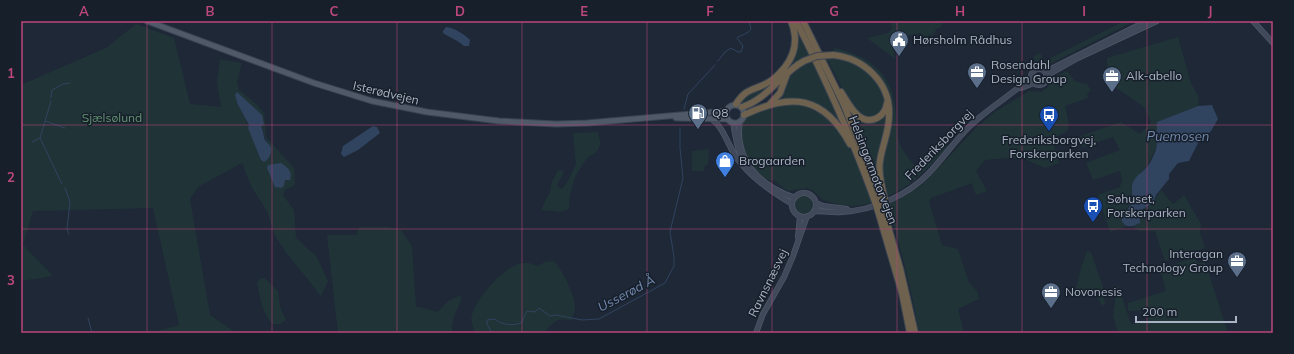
<svg xmlns="http://www.w3.org/2000/svg" width="1294" height="354" viewBox="0 0 1294 354" font-family="Mulish,sans-serif">
<style>
.green{fill:#203438;fill-rule:evenodd}
.water{fill:#30435f}
.lines{fill:none;stroke-linecap:round;stroke-linejoin:round}
.stream{stroke:#30435f;stroke-width:1}
.secondary-casing{stroke:#4f5766;stroke-width:6}
.primary-casing{stroke:#3b4351;stroke-width:7}
.highway-casing{stroke:#3c4452;stroke-width:8}
.secondary{stroke:#3f495a;stroke-width:4.5}
.primary{stroke:#4f5968;stroke-width:5}
.highway{stroke:#6e624e;stroke-width:6}
.highway-bridge-casing{stroke:#3c4452;stroke-width:8;stroke-linecap:butt}
.highway-bridge{stroke:#6e624e;stroke-width:6}
.grid{fill:none;stroke:#bb477b;stroke-width:1;stroke-opacity:0.55}
.labels{text-anchor:middle;stroke-width:3;stroke-linejoin:round;paint-order:stroke}
.poi-label{font-size:12px;fill:#abb4c5;stroke:#171f2b;text-anchor:start}
.street-label{font-size:12px;fill:#abb4c5;stroke:#171f2b}
.park-label{font-size:12px;fill:#629570;stroke:#171f2b}
.water-label{font-size:13px;font-style:italic;fill:#728aaf;stroke:#171f2b}
.neatline{fill:none;stroke:#bb477b;stroke-width:1.5}
.grid-label{font-size:13px;text-anchor:middle;font-weight:bold;fill:#bb477b}
</style>
<rect width="100%" height="100%" fill="#1e2837"/>
<path class="green" d="M 793,21 L 811,55 C 803,58 795,62 789,68 C 774,80 763,100 742,104 L 741,102 L 742,98 L 762,87 L 795,55 Z
M 890,21 L 936,21 L 937,22 L 943,23 L 941,27 L 936,29 L 935,32 L 932,36 L 929,34 L 928,37 L 926,37 L 920,33 L 897,38 L 897,42 L 892,43 L 895,59 L 867,38 L 888,33 L 892,29 Z
M 1124,21 L 1134,21 L 1050,64 L 1046,66 L 1039,65 L 1034,59 L 1034,56 L 1040,53 L 1042,57 L 1041,60 L 1045,61 Z
M 136,24 L 174,38 L 190,104 L 221,107 L 217,82 L 220,59 L 242,63 L 237,82 L 239,90 L 255,103 L 264,113 L 266,137 L 294,168 L 295,185 L 285,190 L 283,195 L 294,210 L 296,238 L 317,257 L 328,281 L 321,296 L 285,251 L 275,236 L 267,211 L 252,188 L 242,163 L 198,187 L 190,199 L 210,315 L 236,333 L 150,333 L 179,325 L 153,208 L 33,211 L 23,245 L 53,276 L 21,281 L 21,82 L 23,84 L 106,48 ZM 238,103 L 263,129 L 265,138 L 271,148 L 249,126 L 238,105 Z
M 1178,37 L 1191,83 L 1199,98 L 1198,106 L 1157,122 L 1158,143 L 1148,165 L 1140,173 L 1132,185 L 1131,204 L 1125,211 L 1123,223 L 1127,226 L 1110,232 L 1098,195 L 1120,187 L 1122,180 L 1120,171 L 1093,180 L 1086,163 L 1120,150 L 1113,137 L 1082,147 L 1078,137 L 1121,122 L 1140,134 L 1151,122 L 1144,107 L 1108,82 L 1107,58 Z
M 834,48 C 867,55 892,72 895,108 C 897,121 895,134 901,147 C 905,154 911,161 916,167 L 941,142 L 948,146 C 928,168 914,185 886,197 L 882,173 L 882,159 L 892,117 L 873,71 L 867,65 L 853,57 L 833,52 Z
M 826,57 C 834,57 844,58 851,62 C 866,69 884,84 885,101 C 885,106 882,110 881,113 L 871,118 L 860,115 L 850,103 Z
M 813,60 L 835,111 L 846,132 L 818,106 L 780,99 L 780,97 C 790,74 790,70 813,60 Z
M 1067,71 L 1075,81 L 1087,84 L 1091,90 L 1087,94 L 1088,98 L 1065,106 L 1069,124 L 1067,132 L 1052,138 L 1059,163 L 1045,168 L 1020,157 L 985,160 L 976,171 L 987,191 L 976,195 L 972,183 L 931,198 L 929,202 L 942,245 L 958,249 L 969,283 L 977,291 L 979,299 L 958,309 L 964,333 L 919,333 C 912,290 900,247 888,205 L 907,195 L 923,184 L 977,127 L 995,112 L 1029,91 L 1041,92 L 1048,87 L 1053,77 Z
M 844,100 L 868,123 L 879,120 L 887,111 L 887,120 L 880,152 L 881,193 L 867,155 L 864,144 Z
M 799,104 C 807,106 815,108 822,113 C 850,133 859,173 872,203 L 854,206 L 840,205 L 823,200 L 814,191 L 807,188 L 788,191 L 772,179 L 771,181 C 767,179 763,178 759,175 C 744,162 739,141 742,123 L 745,121 L 748,115 L 780,105 Z
M 598,132 C 598,136 601,141 600,144 C 598,155 591,153 586,160 C 574,174 569,192 569,209 L 560,212 L 541,210 L 550,192 L 552,182 L 558,170 L 564,171 L 557,186 L 562,189 L 568,181 L 576,164 L 573,133 Z
M 709,149 L 708,165 L 705,165 L 704,171 L 692,171 L 692,151 Z
M 1161,190 L 1173,204 L 1184,195 L 1201,224 L 1200,233 L 1205,248 L 1165,261 L 1155,231 L 1139,231 L 1132,226 L 1139,223 L 1139,211 L 1148,206 L 1154,200 Z
M795 205a9 9 0 1 1 18 0a9 9 0 1 1-18 0Z
M 360,227 L 388,227 L 401,230 L 412,246 L 416,307 L 420,307 L 438,312 L 448,301 L 461,295 C 462,303 456,310 454,317 C 452,322 452,327 452,331 L 454,333 L 338,333 L 327,235 L 356,235 Z
M 1087,251 L 1091,252 L 1103,287 L 1105,305 L 1102,305 L 1096,295 L 1075,294 L 1081,268 Z
M 1193,258 L 1199,263 L 1205,262 L 1228,333 L 1118,333 L 1113,316 L 1116,294 L 1114,287 L 1118,286 L 1131,324 L 1148,322 L 1147,310 L 1128,311 L 1128,303 L 1166,291 L 1160,269 Z
M 554,261 C 561,268 575,295 575,306 C 575,311 573,316 571,321 C 559,316 551,323 545,333 L 475,333 C 473,328 470,320 472,315 C 476,298 505,265 523,263 C 528,262 533,264 538,266 L 545,262 Z
M 265,278 L 278,291 L 280,307 L 286,320 L 280,324 L 273,324 C 262,314 260,297 257,283 L 260,279 Z"/>
<path class="water" d="M 446,27 C 455,28 464,34 470,40 L 469,46 L 464,46 C 458,40 450,38 443,33 L 443,31 Z
M 237,92 L 262,115 L 264,124 L 261,127 C 264,131 263,135 265,140 C 267,142 270,145 271,148 C 272,154 268,160 264,162 L 261,160 L 248,128 L 249,125 L 238,105 L 235,95 Z
M 1212,105 L 1218,119 L 1211,131 L 1198,143 L 1189,161 L 1178,163 L 1169,174 L 1169,179 L 1156,195 L 1154,200 L 1148,206 L 1139,211 L 1140,223 C 1135,225 1130,228 1125,225 C 1116,218 1129,210 1131,204 C 1134,197 1130,189 1133,182 C 1136,176 1141,173 1145,169 C 1151,164 1156,151 1157,144 C 1158,139 1156,129 1157,122 L 1198,106 Z
M 373,126 L 377,127 L 380,133 L 358,150 L 344,157 L 341,154 L 343,146 Z
M 281,163 C 287,167 293,171 290,180 L 285,180 L 284,185 L 282,188 L 275,187 L 267,168 L 268,165 Z"/>
<g class="lines">
<path class="stream" d="M 718,61 L 725,52 L 731,48 L 738,52 L 741,52 L 743,46 L 737,38 C 741,35 748,34 751,29 L 749,21
M 51,98 L 52,90 L 63,84 L 70,83
M 51,101 L 40,138 L 62,184
M 684,109 L 688,94 L 715,65
M 45,121 L 65,128
M 32,142 L 40,138
M 65,188 L 70,202 L 67,229 L 69,234
M 88,318 L 92,333
M 492,333 L 487,324 L 487,320 L 495,319 C 502,325 512,326 521,323 L 527,311 L 535,312 L 539,308 L 550,316 L 556,315 L 582,320 L 599,319 L 665,283 L 674,266 L 674,257 L 670,232 L 683,178 L 680,148 L 680,128"/>
<defs>
<path id="secondary" d="M 1253,21 L 1273,43
M1031 77a8 8 0 1 1 16 0a8 8 0 1 1-16 0Z
M 1045,72 L 1147,21
M 1046,76 L 1078,58 L 1157,21
M 1021,88 L 1034,83
M 711,119 C 722,124 729,147 736,157 C 751,178 771,191 792,204
M 740,121 C 735,150 750,175 775,189 C 782,192 788,197 795,197
M 733,123 L 737,144 L 741,158
M792 205a12 12 0 1 1 24 0a12 12 0 1 1-24 0Z
M 816,203 L 823,206 L 847,209
M 814,211 C 823,211 833,213 842,212 C 874,210 907,196 929,173 C 943,158 955,141 969,127 C 988,108 1012,95 1031,77
M 798,237 L 800,216
M 756,333 L 763,314 L 784,277 L 793,256 L 807,216"/>
<path id="primary" d="M 147,21 L 314,83 L 372,101 L 427,112 L 499,121 L 556,124 L 587,123 L 726,111
M726 114a9 9 0 1 1 18 0a9 9 0 1 1-18 0Z
M 676,118 L 727,119"/>
<path id="highway" d="M 796,21 C 825,78 851,136 873,196
M 803,21 L 844,105 L 879,194
M 833,55 C 864,58 891,83 889,116 C 889,132 882,146 880,161 C 878,172 881,182 883,192
M 841,92 C 849,104 859,127 877,118 C 883,115 886,110 887,103
M 736,104 C 747,87 754,91 769,82 C 775,79 780,73 785,67 C 796,53 798,38 791,21
M 770,104 L 780,93 L 787,74
M 742,107 C 768,99 781,73 804,61
M 744,115 C 792,92 824,96 850,144
M 883,209 L 900,268 L 915,333
M 878,211 L 902,293 L 910,333"/>
</defs>
<use href="#secondary" class="secondary-casing"/>
<use href="#primary" class="primary-casing"/>
<use href="#highway" class="highway-casing"/>
<use href="#secondary" class="secondary"/>
<use href="#primary" class="primary"/>
<use href="#highway" class="highway"/>
<defs>
<path id="highway-bridge" d="M 804,61 L 817,56 L 833,55
M 883,192 L 887,207
M 879,194 L 883,207
M 873,196 L 878,211"/>
</defs>
<use href="#highway-bridge" class="highway-bridge-casing"/>
<use href="#highway-bridge" class="highway-bridge"/>
</g>
<path class="grid" d="M 147,21 L 147,333M 272,21 L 272,333M 397,21 L 397,333M 522,21 L 522,333M 647,21 L 647,333M 772,21 L 772,333M 897,21 L 897,333M 1022,21 L 1022,333M 1147,21 L 1147,333M 21,125 L 1273,125M 21,229 L 1273,229"/>
<defs>
<symbol id="civic-pin" viewBox="-11 -11 22 30"><path d="M0 17L-7.5 6A9.5 9.5 0 1 1 7.5 6Z" fill="#5c6f8a" stroke="#171f2b"/><path d="M-.6-6.5H3V-4.5H.6V-3L4-1V1h2V6H-6V1h2V-1L-.6-3ZM-1.2 2.5V6h2.4V2.5Z" fill="#fff"/></symbol>
<symbol id="office-pin" viewBox="-11 -11 22 30"><path d="M0 17L-7.5 6A9.5 9.5 0 1 1 7.5 6Z" fill="#5c6f8a" stroke="#171f2b"/><path d="M-6-3h4V-5.5h4V-3h4V5H-6ZM-1-4.5V-3h2v-1.5ZM-6 0V1H6V0Z" fill="#fff"/></symbol>
<symbol id="fuel-pin" viewBox="-11 -11 22 30"><path d="M0 17L-7.5 6A9.5 9.5 0 1 1 7.5 6Z" fill="#5c6f8a" stroke="#171f2b"/><path d="M-5.5-6h7V0h2V4h1.3V-2.5L3-4.5l.8-.8L6-3V5H2.5V1h-1V6h-7ZM-4.2-4.7v3.2H.2V-4.7Z" fill="#fff"/></symbol>
<symbol id="bus-pin" viewBox="-11 -11 22 30"><path d="M0 17L-7.5 6A9.5 9.5 0 1 1 7.5 6Z" fill="#1a4fb4" stroke="#171f2b"/><path d="M-5-6H5V4H4V6H2V4H-2V6H-4V4H-5ZM-3.5-4V0h7V-4ZM-3.5 1.2v1.5H-2V1.2ZM2 1.2v1.5H3.5V1.2Z" fill="#fff"/></symbol>
<symbol id="shop-pin" viewBox="-11 -11 22 30"><path d="M0 17L-7.5 6A9.5 9.5 0 1 1 7.5 6Z" fill="#3f7fe0" stroke="#171f2b"/><path d="M-5-2.5h2.3a2.7 3.5 0 0 1 5.4 0H5L5.5 6h-11ZM-1.5-2.5h3a1.5 2.3 0 0 0-3 0Z" fill="#fff"/></symbol>
</defs>
<g fill-rule="evenodd">
<use href="#civic-pin" x="888" y="29" width="22" height="30"/>
<use href="#office-pin" x="966" y="61" width="22" height="30"/>
<use href="#office-pin" x="1101" y="65" width="22" height="30"/>
<use href="#fuel-pin" x="687" y="102" width="22" height="30"/>
<use href="#bus-pin" x="1038" y="104" width="22" height="30"/>
<use href="#shop-pin" x="714" y="150" width="22" height="30"/>
<use href="#bus-pin" x="1082" y="195" width="22" height="30"/>
<use href="#office-pin" x="1226" y="250" width="22" height="30"/>
<use href="#office-pin" x="1040" y="281" width="22" height="30"/>
</g>
<g class="labels">
<g class="poi-label">
<text x="913" y="44">Hørsholm Rådhus</text>
<text x="991" y="69">Rosendahl<tspan x="991" dy="14">Design Group</tspan></text>
<text x="1126" y="80">Alk-abello</text>
<text x="712" y="117">Q8</text>
<text x="1049" y="144" text-anchor="middle">Frederiksborgvej,<tspan x="1049" dy="14">Forskerparken</tspan></text>
<text x="739" y="165">Brogaarden</text>
<text x="1107" y="203">Søhuset,<tspan x="1107" dy="14">Forskerparken</tspan></text>
<text x="1223" y="258" text-anchor="end">Interagan<tspan x="1223" dy="14">Technology Group</tspan></text>
<text x="1065" y="296">Novonesis</text>
</g>
<g class="street-label">
<text transform="translate(386 93) rotate(13)" y="4">Isterødvejen</text>
<text transform="translate(939 145) rotate(-46)" y="4">Frederiksborgvej</text>
<text transform="translate(873 170) rotate(69)" y="4">Helsingørmotorvejen</text>
<text transform="translate(768 283) rotate(-64)" y="4">Ravnsnæsvej</text>
</g>
<g class="park-label">
<text x="112" y="122">Sjælsølund</text>
</g>
<g class="water-label">
<text x="1178" y="141">Puemosen</text>
<text transform="translate(626 293) rotate(-28)" y="5">Usserød Å</text>
</g>
</g>
<rect width="1294" height="354" fill="none" stroke="#171f2b" stroke-width="44"/>
<path d="M1136 316v6h100v-6" fill="none" stroke="#abb4c5" stroke-width="2"/>
<text x="1142" y="316" font-size="12" fill="#abb4c5" stroke="#171f2b" stroke-width="3" paint-order="stroke">200 m</text>
<rect x="22" y="22" width="1250" height="310" class="neatline"/>
<g class="grid-label">
<text x="84" y="16">A</text>
<text x="210" y="16">B</text>
<text x="334" y="16">C</text>
<text x="460" y="16">D</text>
<text x="584" y="16">E</text>
<text x="710" y="16">F</text>
<text x="834" y="16">G</text>
<text x="960" y="16">H</text>
<text x="1084" y="16">I</text>
<text x="1210" y="16">J</text>
<text x="11" y="78">1</text>
<text x="11" y="182">2</text>
<text x="11" y="285">3</text>
</g>
</svg>
